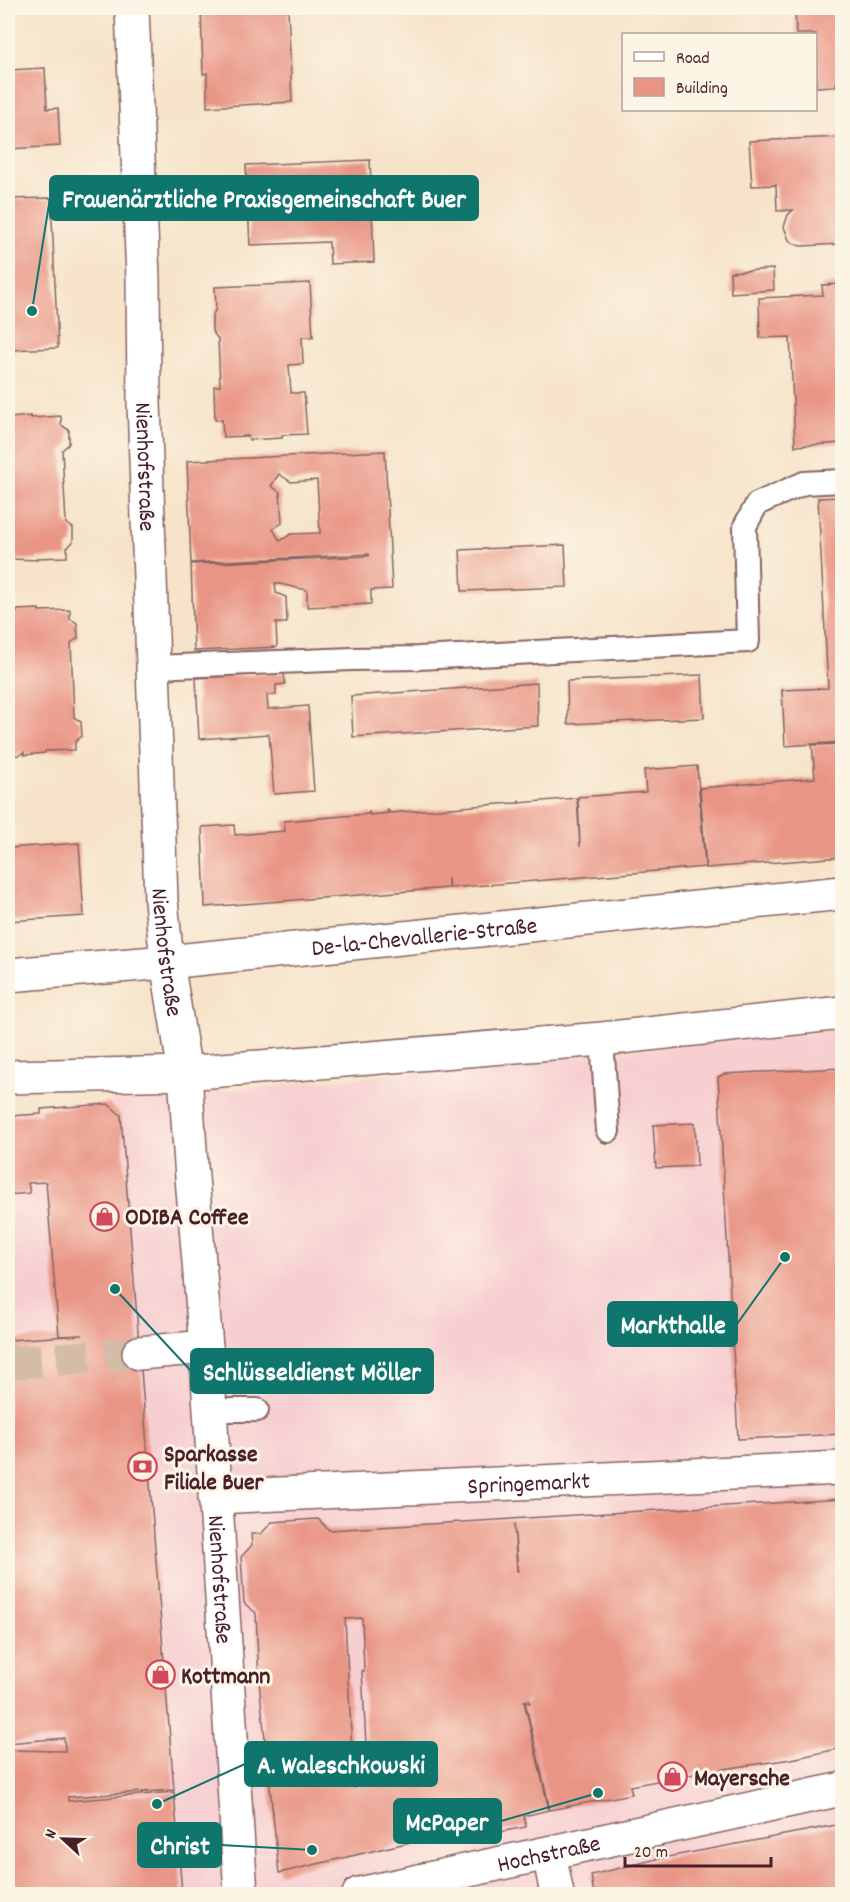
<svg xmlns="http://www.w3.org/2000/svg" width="850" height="1902" viewBox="0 0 850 1902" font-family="Dekko,sans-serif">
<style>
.built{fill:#f7cfd1}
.building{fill:#e99585;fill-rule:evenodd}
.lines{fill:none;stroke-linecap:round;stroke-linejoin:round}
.street-tunnel{stroke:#d4bca9;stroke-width:33;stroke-dasharray:33 16;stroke-linecap:butt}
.lane-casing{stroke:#866462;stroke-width:26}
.street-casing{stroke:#866462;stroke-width:36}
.secondary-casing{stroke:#866462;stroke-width:36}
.lane{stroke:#fff;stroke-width:22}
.street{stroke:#fff;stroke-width:33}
.secondary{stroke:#fff;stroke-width:33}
.labels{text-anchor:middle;stroke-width:6;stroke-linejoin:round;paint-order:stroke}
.street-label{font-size:24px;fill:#4a1f2b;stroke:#fcf5e5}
.poi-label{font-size:24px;font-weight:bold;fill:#4a1f2b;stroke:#fcf5e5;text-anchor:start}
.leader{fill:none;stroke:#0f766e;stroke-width:2}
.callout-dot{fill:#0f766e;stroke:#fcf5e5;stroke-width:2}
.callout{fill:#0f766e;stroke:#0f766e;stroke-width:2}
.callout-label{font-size:26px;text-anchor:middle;font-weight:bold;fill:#fff}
</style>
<rect width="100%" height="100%" fill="#fcf5e5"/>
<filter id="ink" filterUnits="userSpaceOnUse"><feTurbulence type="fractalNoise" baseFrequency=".0167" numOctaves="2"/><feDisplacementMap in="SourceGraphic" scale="12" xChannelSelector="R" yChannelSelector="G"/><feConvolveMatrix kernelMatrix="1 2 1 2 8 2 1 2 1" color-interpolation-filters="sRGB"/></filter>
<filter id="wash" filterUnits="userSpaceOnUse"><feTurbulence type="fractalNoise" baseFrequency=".008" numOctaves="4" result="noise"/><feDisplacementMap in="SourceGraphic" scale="24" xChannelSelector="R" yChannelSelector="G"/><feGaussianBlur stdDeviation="1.35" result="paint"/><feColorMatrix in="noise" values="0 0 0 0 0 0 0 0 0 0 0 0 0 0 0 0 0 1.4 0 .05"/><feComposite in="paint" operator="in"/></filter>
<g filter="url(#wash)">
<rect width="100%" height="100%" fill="#f6e3c9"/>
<path class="built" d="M 842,1030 L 842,1894 L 8,1894 L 8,1112 Z"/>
<g id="blocks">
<path class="building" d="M 201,8 L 288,8 L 292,102 L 207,107 L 207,73 L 203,74 Z
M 795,8 L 842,8 L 842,83 L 836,83 L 836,86 L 816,87 L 816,34 L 796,34 Z
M 8,59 L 10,59 L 10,70 L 45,68 L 47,109 L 58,108 L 60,146 L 8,149 Z
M 842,137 L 842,244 L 801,246 L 795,244 L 789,240 L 784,227 L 788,215 L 793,210 L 777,211 L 776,185 L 752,186 L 749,141 Z
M 370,160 L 374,262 L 330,264 L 329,242 L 250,245 L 246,165 Z
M 51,198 L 58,348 L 8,350 L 8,199 Z
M 773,269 L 774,290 L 731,293 L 730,272 Z
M 310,283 L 313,337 L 302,337 L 303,364 L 289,365 L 291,393 L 304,393 L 307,434 L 282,435 L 282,438 L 249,440 L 248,436 L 223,437 L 222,420 L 215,420 L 214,386 L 220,386 L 218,339 L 212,331 L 212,317 L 216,308 L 215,287 Z
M 842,284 L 842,443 L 795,446 L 790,337 L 760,338 L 759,298 L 823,295 L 822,285 Z
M 31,416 L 31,418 L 61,416 L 61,425 L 69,430 L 69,444 L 62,450 L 66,523 L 73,528 L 73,542 L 67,548 L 67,557 L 37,558 L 37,560 L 13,559 L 11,563 L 8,563 L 8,420 L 9,418 Z
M 385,451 L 392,589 L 371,590 L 371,604 L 307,607 L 307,590 L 275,583 L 276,593 L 286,597 L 287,623 L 276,623 L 277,647 L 194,651 L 191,564 L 369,556 L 369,554 L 191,563 L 187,461 ZM 279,474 L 291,482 L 317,480 L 320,533 L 291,534 L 280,541 L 273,529 L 282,523 L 280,492 L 271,486 Z
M 842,497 L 842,742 L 785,746 L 782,690 L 828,688 L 818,498 Z
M 565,545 L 567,587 L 462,591 L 460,550 Z
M 39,609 L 39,611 L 70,610 L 70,619 L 77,623 L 78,638 L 71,643 L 74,717 L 81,722 L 82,736 L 75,742 L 75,750 L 45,751 L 45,753 L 24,755 L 24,752 L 19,755 L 9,756 L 8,755 L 8,610 L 13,610 L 16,613 L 18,610 Z
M 284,673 L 285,684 L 276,685 L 276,695 L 267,695 L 268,709 L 308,706 L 314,791 L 274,794 L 269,734 L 199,739 L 196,678 Z
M 702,675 L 704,718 L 568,724 L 567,681 Z
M 537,683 L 538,726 L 353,737 L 351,696 Z
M 842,744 L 842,857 L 706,868 L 700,788 L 815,778 L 812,745 Z
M 697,766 L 705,867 L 449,888 L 448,878 L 448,888 L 205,907 L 202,827 L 234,825 L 235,835 L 285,831 L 284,821 L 368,814 L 369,812 L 370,815 L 388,813 L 387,809 L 390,813 L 499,804 L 518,803 L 519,800 L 519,803 L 577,798 L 580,847 L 578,797 L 646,792 L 644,770 Z
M 79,843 L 84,916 L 8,921 L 8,848 Z
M 842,1068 L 842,1434 L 738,1439 L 718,1077 L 724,1074 Z
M 108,1104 L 121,1115 L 174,1790 L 68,1797 L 68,1801 L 174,1792 L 182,1894 L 8,1894 L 8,1750 L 65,1751 L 64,1738 L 8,1743 L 8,1340 L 83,1335 L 59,1336 L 46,1182 L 28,1183 L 30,1193 L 8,1195 L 8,1116 L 41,1114 L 41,1109 Z
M 695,1123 L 697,1166 L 656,1168 L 653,1125 Z
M 842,1499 L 842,1748 L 792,1759 L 716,1770 L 630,1786 L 632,1794 L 550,1810 L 525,1702 L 530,1703 L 529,1700 L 524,1701 L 549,1810 L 524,1816 L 526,1827 L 489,1834 L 487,1824 L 279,1873 L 259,1682 L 256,1613 L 244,1603 L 241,1557 L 252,1545 L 251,1534 L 261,1534 L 272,1522 L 318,1519 L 329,1530 ZM 514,1524 L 518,1571 L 517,1571 ZM 362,1618 L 364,1671 L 362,1671 L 366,1744 L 382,1743 L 383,1768 L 380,1763 L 374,1764 L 369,1770 L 371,1782 L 354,1788 L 345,1619 Z
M 842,1824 L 842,1894 L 594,1894 L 591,1875 L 657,1859 Z"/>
</g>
</g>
<g filter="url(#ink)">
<use href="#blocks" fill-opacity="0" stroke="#866462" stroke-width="1.5"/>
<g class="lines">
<path class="street-tunnel" d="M 8,1363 L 139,1353"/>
<defs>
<path id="lane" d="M 154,667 L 352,659 L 419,658 L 748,641 L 745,526 L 757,504 L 804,483 L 842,481
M 602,1039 L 608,1131
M 210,1410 L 257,1410"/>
<g id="street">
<path id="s1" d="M 132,8 L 143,279 L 144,402 L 161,900 L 167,962 L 185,1073 L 191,1165 L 206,1347 L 241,1894"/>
<path d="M 139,1353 L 206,1347"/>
<path id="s2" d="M 215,1497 L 842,1468"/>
<path d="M 549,1853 L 557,1894"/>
<path id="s3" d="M 359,1894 L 842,1789"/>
</g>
<g id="secondary">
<path id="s4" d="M 8,975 L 167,962 L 842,893"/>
<path d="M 8,1077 L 185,1073 L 602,1039 L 842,1013"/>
</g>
</defs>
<use href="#lane" class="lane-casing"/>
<use href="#street" class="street-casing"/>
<use href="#secondary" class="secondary-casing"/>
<use href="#lane" class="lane"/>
<use href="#street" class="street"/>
<use href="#secondary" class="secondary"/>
</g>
</g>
<defs>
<symbol id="shop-ring" viewBox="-11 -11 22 22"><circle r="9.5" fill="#fcf5e5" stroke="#d1495b" stroke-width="1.5"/><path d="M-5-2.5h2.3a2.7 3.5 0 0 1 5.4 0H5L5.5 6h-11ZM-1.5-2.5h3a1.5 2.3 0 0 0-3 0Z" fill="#d1495b"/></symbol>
<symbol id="bank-ring" viewBox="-11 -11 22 22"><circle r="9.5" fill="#fcf5e5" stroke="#d1495b" stroke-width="1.5"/><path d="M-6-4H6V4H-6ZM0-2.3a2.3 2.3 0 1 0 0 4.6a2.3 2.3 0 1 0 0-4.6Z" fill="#d1495b"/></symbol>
</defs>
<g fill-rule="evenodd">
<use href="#shop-ring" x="88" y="1200" width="33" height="33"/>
<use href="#bank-ring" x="126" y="1450" width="33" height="33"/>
<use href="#shop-ring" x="144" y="1658" width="33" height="33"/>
<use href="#shop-ring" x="656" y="1760" width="33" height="33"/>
</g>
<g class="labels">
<g class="street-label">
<text dy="8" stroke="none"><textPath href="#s1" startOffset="459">Nienhofstraße</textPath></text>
<text dy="8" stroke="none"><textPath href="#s4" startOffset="418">De-la-Chevallerie-Straße</textPath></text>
<text dy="8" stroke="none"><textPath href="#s1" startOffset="945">Nienhofstraße</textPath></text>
<text dy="8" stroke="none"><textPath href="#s2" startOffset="314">Springemarkt</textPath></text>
<text dy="8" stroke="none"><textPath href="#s1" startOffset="1575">Nienhofstraße</textPath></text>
<text dy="8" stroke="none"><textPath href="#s3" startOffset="194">Hochstraße</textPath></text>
</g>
<g class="poi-label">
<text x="125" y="1224">ODIBA Coffee</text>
<text x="164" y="1461">Sparkasse<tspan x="164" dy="28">Filiale Buer</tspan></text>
<text x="181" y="1683">Kottmann</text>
<text x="694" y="1785">Mayersche</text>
</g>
</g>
<path class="leader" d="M32 311L50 198M785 1257L737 1324M115 1289L191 1371M157 1804L245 1764M598 1793L501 1821M312 1850L221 1845"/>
<g class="callout-dot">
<circle cx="32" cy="311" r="6"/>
<circle cx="785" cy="1257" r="6"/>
<circle cx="115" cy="1289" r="6"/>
<circle cx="157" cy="1804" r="6"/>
<circle cx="598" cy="1793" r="6"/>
<circle cx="312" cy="1850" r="6"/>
</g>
<g class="callout">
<rect x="50" y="176" width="428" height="44" rx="6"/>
<rect x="608" y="1302" width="129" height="44" rx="6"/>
<rect x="191" y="1349" width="242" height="44" rx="6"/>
<rect x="245" y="1742" width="192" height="44" rx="6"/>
<rect x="394" y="1799" width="107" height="44" rx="6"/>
<rect x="138" y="1823" width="83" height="44" rx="6"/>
</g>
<g class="callout-label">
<text x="264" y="207">Frauenärztliche Praxisgemeinschaft Buer</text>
<text x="673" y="1333">Markthalle</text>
<text x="312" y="1380">Schlüsseldienst Möller</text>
<text x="341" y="1773">A. Waleschkowski</text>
<text x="447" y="1830">McPaper</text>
<text x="180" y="1854">Christ</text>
</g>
<rect width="850" height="1902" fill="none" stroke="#fcf5e5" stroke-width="30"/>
<rect x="622" y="33" width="195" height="78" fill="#fcf5e5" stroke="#b59f9b" stroke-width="1.5"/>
<rect x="634" y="52" width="30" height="9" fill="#ffffff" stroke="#b59f9b" stroke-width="1.5"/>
<text x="676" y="63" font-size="18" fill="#4a1f2b">Road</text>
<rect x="634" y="78" width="30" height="18" fill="#e99585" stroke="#b59f9b" stroke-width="1.5"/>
<text x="676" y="93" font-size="18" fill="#4a1f2b">Building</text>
<g transform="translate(63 1839) rotate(292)" stroke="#fcf5e5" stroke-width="4.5" paint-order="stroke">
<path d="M0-4.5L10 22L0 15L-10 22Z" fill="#4a1f2b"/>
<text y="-9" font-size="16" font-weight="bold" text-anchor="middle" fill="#4a1f2b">N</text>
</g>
<path d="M625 1857v9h146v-9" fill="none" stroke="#4a1f2b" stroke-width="3"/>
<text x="634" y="1857" font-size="18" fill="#4a1f2b" stroke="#fcf5e5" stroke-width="4.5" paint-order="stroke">20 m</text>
</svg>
